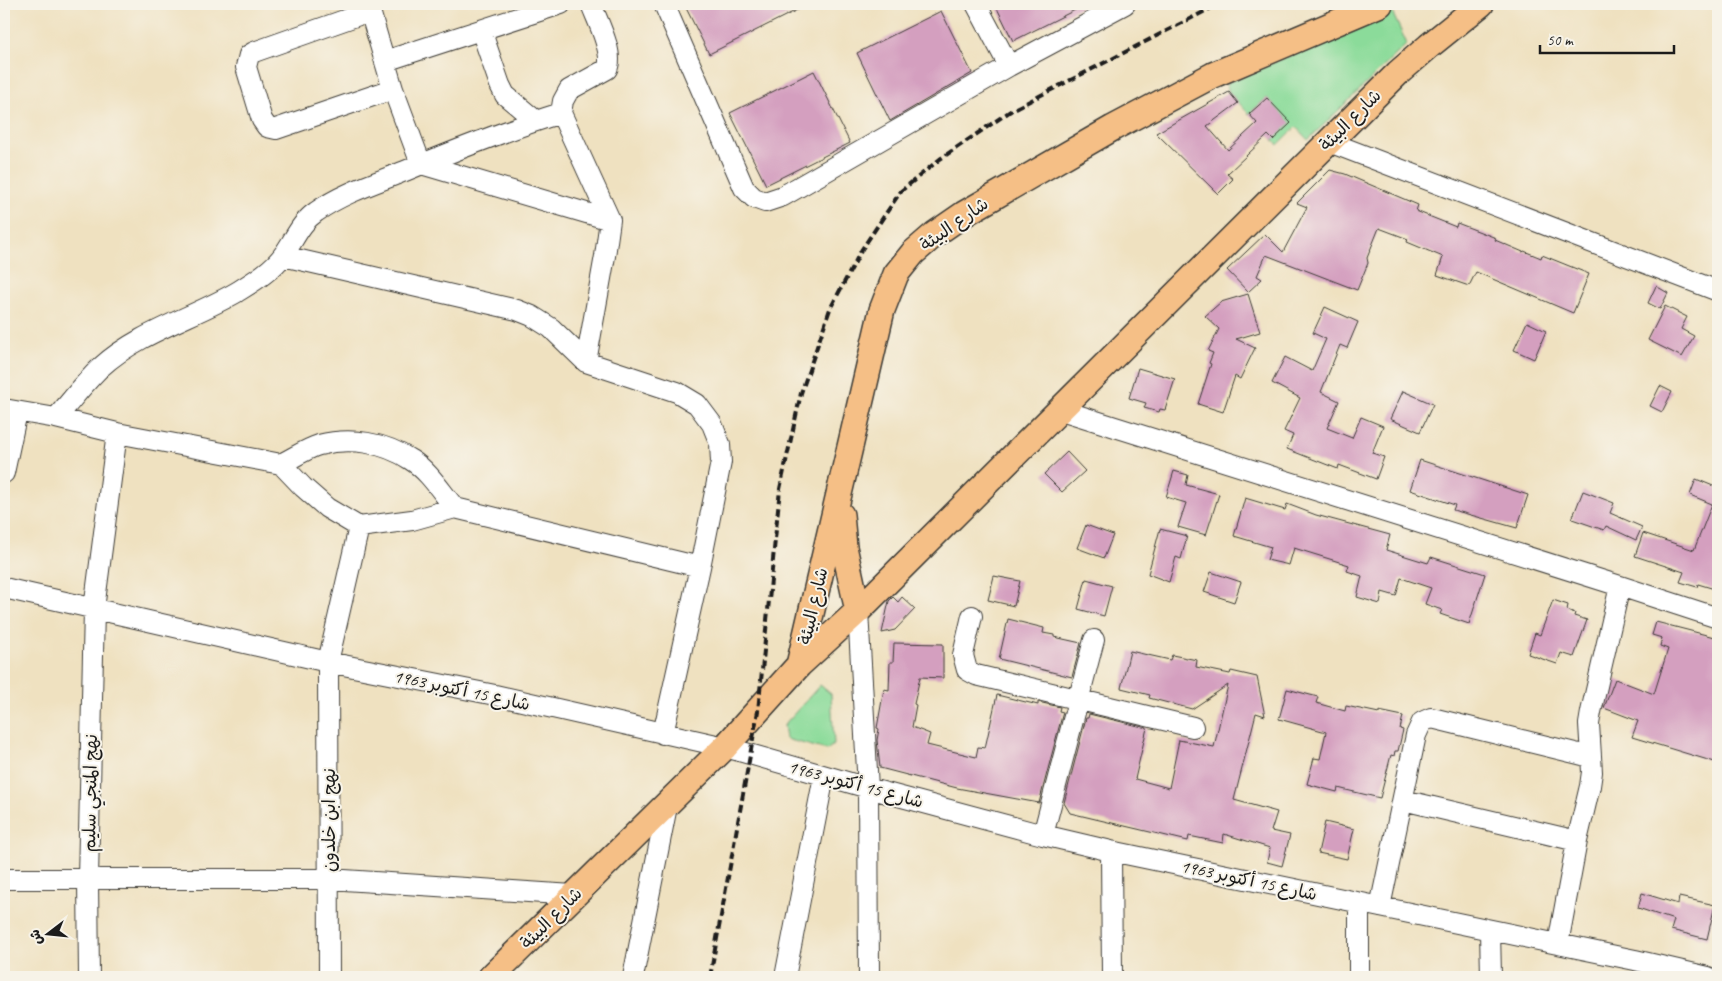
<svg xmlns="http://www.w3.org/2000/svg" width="1722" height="981" viewBox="0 0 1722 981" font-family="Caveat,'Playpen Sans Arabic',sans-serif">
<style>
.green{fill:#8bdb9a;stroke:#547c5b}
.building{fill:#d49fbf}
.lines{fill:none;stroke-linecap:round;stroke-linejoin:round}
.minor-casing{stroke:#3c3a35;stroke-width:22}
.major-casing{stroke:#3c3a35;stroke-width:28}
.minor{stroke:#fff;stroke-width:20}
.major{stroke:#f5bf86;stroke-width:25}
.rail{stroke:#1c1c1c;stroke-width:4;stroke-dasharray:8 4;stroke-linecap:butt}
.labels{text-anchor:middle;stroke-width:4;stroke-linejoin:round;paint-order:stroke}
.street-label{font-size:18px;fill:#1c1c1c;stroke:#f7f3e8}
</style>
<rect width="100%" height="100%" fill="#f7f3e8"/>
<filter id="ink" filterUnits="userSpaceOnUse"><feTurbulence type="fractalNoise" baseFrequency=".02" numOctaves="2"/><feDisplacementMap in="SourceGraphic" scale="10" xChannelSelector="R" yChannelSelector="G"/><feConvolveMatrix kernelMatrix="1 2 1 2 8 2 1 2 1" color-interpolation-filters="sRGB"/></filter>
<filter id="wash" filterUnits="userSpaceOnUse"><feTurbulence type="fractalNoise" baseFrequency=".0096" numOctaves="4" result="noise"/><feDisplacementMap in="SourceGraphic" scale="20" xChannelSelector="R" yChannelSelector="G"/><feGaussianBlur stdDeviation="1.12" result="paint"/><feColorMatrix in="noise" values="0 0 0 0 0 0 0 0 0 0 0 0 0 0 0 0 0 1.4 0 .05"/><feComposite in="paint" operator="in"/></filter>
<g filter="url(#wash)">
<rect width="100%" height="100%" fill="#efe1c0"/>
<path class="green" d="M 1392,12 L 1407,44 L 1308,140 L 1296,127 L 1278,145 L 1273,140 L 1290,123 L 1267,98 L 1249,114 L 1229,92 L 1226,83 Z
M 820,685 L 831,694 L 834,744 L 827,750 L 786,739 L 784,725 Z"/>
<g id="blocks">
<path class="building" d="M 684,4 L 809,4 L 709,54 Z
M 995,4 L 1087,4 L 1013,41 Z
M 941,11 L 972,73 L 890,121 L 857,53 Z
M 814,71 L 850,143 L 766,185 L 730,113 Z
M 1229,92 L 1238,103 L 1207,126 L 1228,150 L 1257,123 L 1249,114 L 1267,98 L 1291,123 L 1273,140 L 1268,135 L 1227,174 L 1233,179 L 1218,194 L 1156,133 Z
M 1330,170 L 1345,174 L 1418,205 L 1416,211 L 1456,227 L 1457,223 L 1496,238 L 1495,240 L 1523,252 L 1524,251 L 1541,258 L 1542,255 L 1589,274 L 1573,313 L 1476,272 L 1469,286 L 1437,275 L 1443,257 L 1407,242 L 1408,239 L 1379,228 L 1367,258 L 1368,263 L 1357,290 L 1266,255 L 1257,276 L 1262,279 L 1248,292 L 1227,270 L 1265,234 L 1283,252 L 1307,207 L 1297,203 Z
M 1656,286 L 1668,293 L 1660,309 L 1648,303 Z
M 1248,294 L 1260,332 L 1236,339 L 1255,348 L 1240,379 L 1235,376 L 1223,412 L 1198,404 L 1211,364 L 1209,363 L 1213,353 L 1208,351 L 1219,329 L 1205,316 L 1221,302 Z
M 1665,306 L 1687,317 L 1681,329 L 1694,336 L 1682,357 L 1648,340 Z
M 1325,307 L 1358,322 L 1347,348 L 1340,345 L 1321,392 L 1339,401 L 1327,428 L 1352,438 L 1361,417 L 1383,426 L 1372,453 L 1384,457 L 1376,479 L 1339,465 L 1338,469 L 1287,449 L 1293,435 L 1284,431 L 1300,398 L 1272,383 L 1285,357 L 1312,371 L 1326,339 L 1313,333 Z
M 1527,322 L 1546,331 L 1534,359 L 1514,350 Z
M 1138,368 L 1175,379 L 1165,410 L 1160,409 L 1159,412 L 1144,408 L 1146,403 L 1129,398 Z
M 1660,386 L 1672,392 L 1662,412 L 1650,406 Z
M 1403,391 L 1433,404 L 1420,432 L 1390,419 Z
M 1067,452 L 1085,471 L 1062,492 L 1044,474 Z
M 1420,460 L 1528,495 L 1517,528 L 1453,510 L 1455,505 L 1410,490 Z
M 1174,471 L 1188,475 L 1186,485 L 1219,494 L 1206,535 L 1178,527 L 1186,503 L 1166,497 Z
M 1696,479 L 1718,488 L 1718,590 L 1698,584 L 1697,587 L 1680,582 L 1684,572 L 1635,556 L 1643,533 L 1694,550 L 1712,504 L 1690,495 Z
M 1583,491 L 1614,503 L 1610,513 L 1642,527 L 1636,540 L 1606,526 L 1604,530 L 1572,519 Z
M 1245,498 L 1285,510 L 1287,504 L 1316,515 L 1390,535 L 1386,550 L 1428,563 L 1431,557 L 1485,574 L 1469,624 L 1440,614 L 1442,610 L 1425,604 L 1431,588 L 1401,578 L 1396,596 L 1382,592 L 1380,604 L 1357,597 L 1362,576 L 1347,571 L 1349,565 L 1294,548 L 1289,565 L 1267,560 L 1271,547 L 1234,536 Z
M 1086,525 L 1113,535 L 1104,558 L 1077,548 Z
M 1160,529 L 1187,536 L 1181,559 L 1176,557 L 1169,582 L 1148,574 Z
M 1211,572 L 1241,582 L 1234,602 L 1204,592 Z
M 994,576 L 1020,581 L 1014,606 L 988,600 Z
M 1086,579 L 1112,586 L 1104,616 L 1078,609 Z
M 893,597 L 898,602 L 902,597 L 915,609 L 895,630 L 882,633 L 889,601 Z
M 1553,600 L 1568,605 L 1567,610 L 1575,613 L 1574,616 L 1587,620 L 1574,657 L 1561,653 L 1557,664 L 1528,654 L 1535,633 L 1540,635 Z
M 1008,619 L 1044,628 L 1043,633 L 1054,635 L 1054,637 L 1081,643 L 1072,677 L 999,659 Z
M 1656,622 L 1718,638 L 1718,763 L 1632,737 L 1638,721 L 1604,708 L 1615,679 L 1654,694 L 1668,649 L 1660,646 L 1662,638 L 1652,635 Z
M 894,643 L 943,644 L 943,678 L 920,677 L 914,704 L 916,705 L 912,727 L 930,734 L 927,745 L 976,757 L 978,747 L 985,748 L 997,695 L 1038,705 L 1038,702 L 1060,707 L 1059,711 L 1063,712 L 1039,803 L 957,788 L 880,768 L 877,740 L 879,729 L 877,728 L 884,689 L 889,690 L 890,662 L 893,662 Z
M 1130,651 L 1170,660 L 1172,655 L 1197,660 L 1196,667 L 1230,674 L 1231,671 L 1257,677 L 1265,716 L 1256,713 L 1234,800 L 1277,812 L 1271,831 L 1290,835 L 1282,866 L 1267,862 L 1270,848 L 1224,834 L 1223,843 L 1189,836 L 1188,841 L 1070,813 L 1064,803 L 1086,718 L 1088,718 L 1089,714 L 1147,728 L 1135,779 L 1169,788 L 1179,740 L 1214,747 L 1228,685 L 1192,709 L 1149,698 L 1150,695 L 1121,688 Z
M 1287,689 L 1318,697 L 1316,703 L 1345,711 L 1346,706 L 1379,713 L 1379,711 L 1403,716 L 1400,729 L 1403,730 L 1398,751 L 1395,751 L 1394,756 L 1391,755 L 1380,798 L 1346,790 L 1338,788 L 1337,792 L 1307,784 L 1314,758 L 1320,759 L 1326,732 L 1279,719 Z
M 1325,822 L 1354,829 L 1347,859 L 1318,853 Z
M 1642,893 L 1678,904 L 1679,897 L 1715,905 L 1707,939 L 1671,930 L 1674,920 L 1638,908 Z"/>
</g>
</g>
<g filter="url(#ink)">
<use href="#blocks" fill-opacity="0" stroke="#3c3a35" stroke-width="1"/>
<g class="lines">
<defs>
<path id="minor" d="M 369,4 L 370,11 L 393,89 L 421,164 L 610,220
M 664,4 L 744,188 L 754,198 L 765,202 L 783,196 L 1009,66 L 1125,4
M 976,4 L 1009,66
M 370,11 L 254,52 L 249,55 L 246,67 L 262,120 L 267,127 L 276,129 L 393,89
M 481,30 L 500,85 L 505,95 L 536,121
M 385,61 L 561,4
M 561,113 L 563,101 L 569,90 L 607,69 C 615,54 597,20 591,4
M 1329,142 L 1718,291
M 283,256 L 517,310 L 532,316 L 551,328 L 586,362 L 677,392 L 697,404 L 712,424 L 720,444 L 721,462 L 700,567 L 663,734
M 4,409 L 56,418 L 117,433 L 281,464 L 303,487 L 327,508 L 359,527 L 412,520 L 455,508 L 700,567
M 1061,410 L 1620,586 L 1718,618
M 56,418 C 71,401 85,382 101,367 C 138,333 194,317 237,292 C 253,282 273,270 284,254 C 294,240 301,222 316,212 C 343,193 375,183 405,171 C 456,150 509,129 561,113 L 610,220 L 605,256 L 586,362
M 281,464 C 293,458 306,449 319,445 C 350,437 384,442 411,460 C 429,471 442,493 455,508
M 4,473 L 17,412
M 4,588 L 328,662 L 495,695 L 725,747 L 868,788 L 1043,835 L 1111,851 L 1635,960 L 1708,977
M 858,611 L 868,788 L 869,977
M 972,616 L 963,655 L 967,670 L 976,675 L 1193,727
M 1403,800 L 1577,841
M 1043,835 L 1094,640
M 1111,851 L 1112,977
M 4,879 L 329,879 L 573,895
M 1380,907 L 1416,735 L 1422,722 L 1431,718 L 1436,719 L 1591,757
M 1490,930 L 1491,977
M 1558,944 L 1577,841 L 1590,786 L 1592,772 L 1589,724 L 1591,712 L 1620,586
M 89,977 L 88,879 L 94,609 L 117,433
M 329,977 L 328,662 L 359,527
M 633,977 L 668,801
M 785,977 L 824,776
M 1359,977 L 1359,903"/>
<path id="major" d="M 841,515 L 844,547 L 858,611
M 799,665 L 882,310 L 896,274 L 913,253 L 935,234 L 964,214 L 1113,128 L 1213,75 L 1380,4
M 491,977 L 725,747 L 799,665 L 858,611 L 1398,73 L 1429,46 L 1481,4"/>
</defs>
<use href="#minor" class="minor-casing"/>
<use href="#major" class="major-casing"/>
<use href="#minor" class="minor"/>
<use href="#major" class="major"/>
<path class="rail" d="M 710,977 L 758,711 L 780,489 L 801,393 L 830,309 L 862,249 L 901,191 L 940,159 L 1012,110 L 1219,4"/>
</g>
</g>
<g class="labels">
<g class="street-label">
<text transform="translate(1350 120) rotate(-45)" y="6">شارع البيئة</text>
<text transform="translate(954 224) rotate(-35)" y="6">شارع البيئة</text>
<text transform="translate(813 606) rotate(-77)" y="6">شارع البيئة</text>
<text transform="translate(462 690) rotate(12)" y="6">شارع 15 أكتوبر 1963</text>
<text transform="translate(856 784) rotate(15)" y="6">شارع 15 أكتوبر 1963</text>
<text transform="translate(90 793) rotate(-89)" y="6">نهج المنجي سليم</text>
<text transform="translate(329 820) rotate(-90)" y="6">نهج ابن خلدون</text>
<text transform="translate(1249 880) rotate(12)" y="6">شارع 15 أكتوبر 1963</text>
<text transform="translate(551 918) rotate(-45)" y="6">شارع البيئة</text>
</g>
</g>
<rect width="1722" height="981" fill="none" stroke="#f7f3e8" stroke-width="20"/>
<g transform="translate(48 934) rotate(254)" stroke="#f7f3e8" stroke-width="4" paint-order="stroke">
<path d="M0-4L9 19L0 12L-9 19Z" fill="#1c1c1c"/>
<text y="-8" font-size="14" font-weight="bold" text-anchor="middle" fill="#1c1c1c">ش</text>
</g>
<path d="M1540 45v8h134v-8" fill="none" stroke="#1c1c1c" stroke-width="2.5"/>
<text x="1547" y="45" font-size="15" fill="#1c1c1c" stroke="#f7f3e8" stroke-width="4" paint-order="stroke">50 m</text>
</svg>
